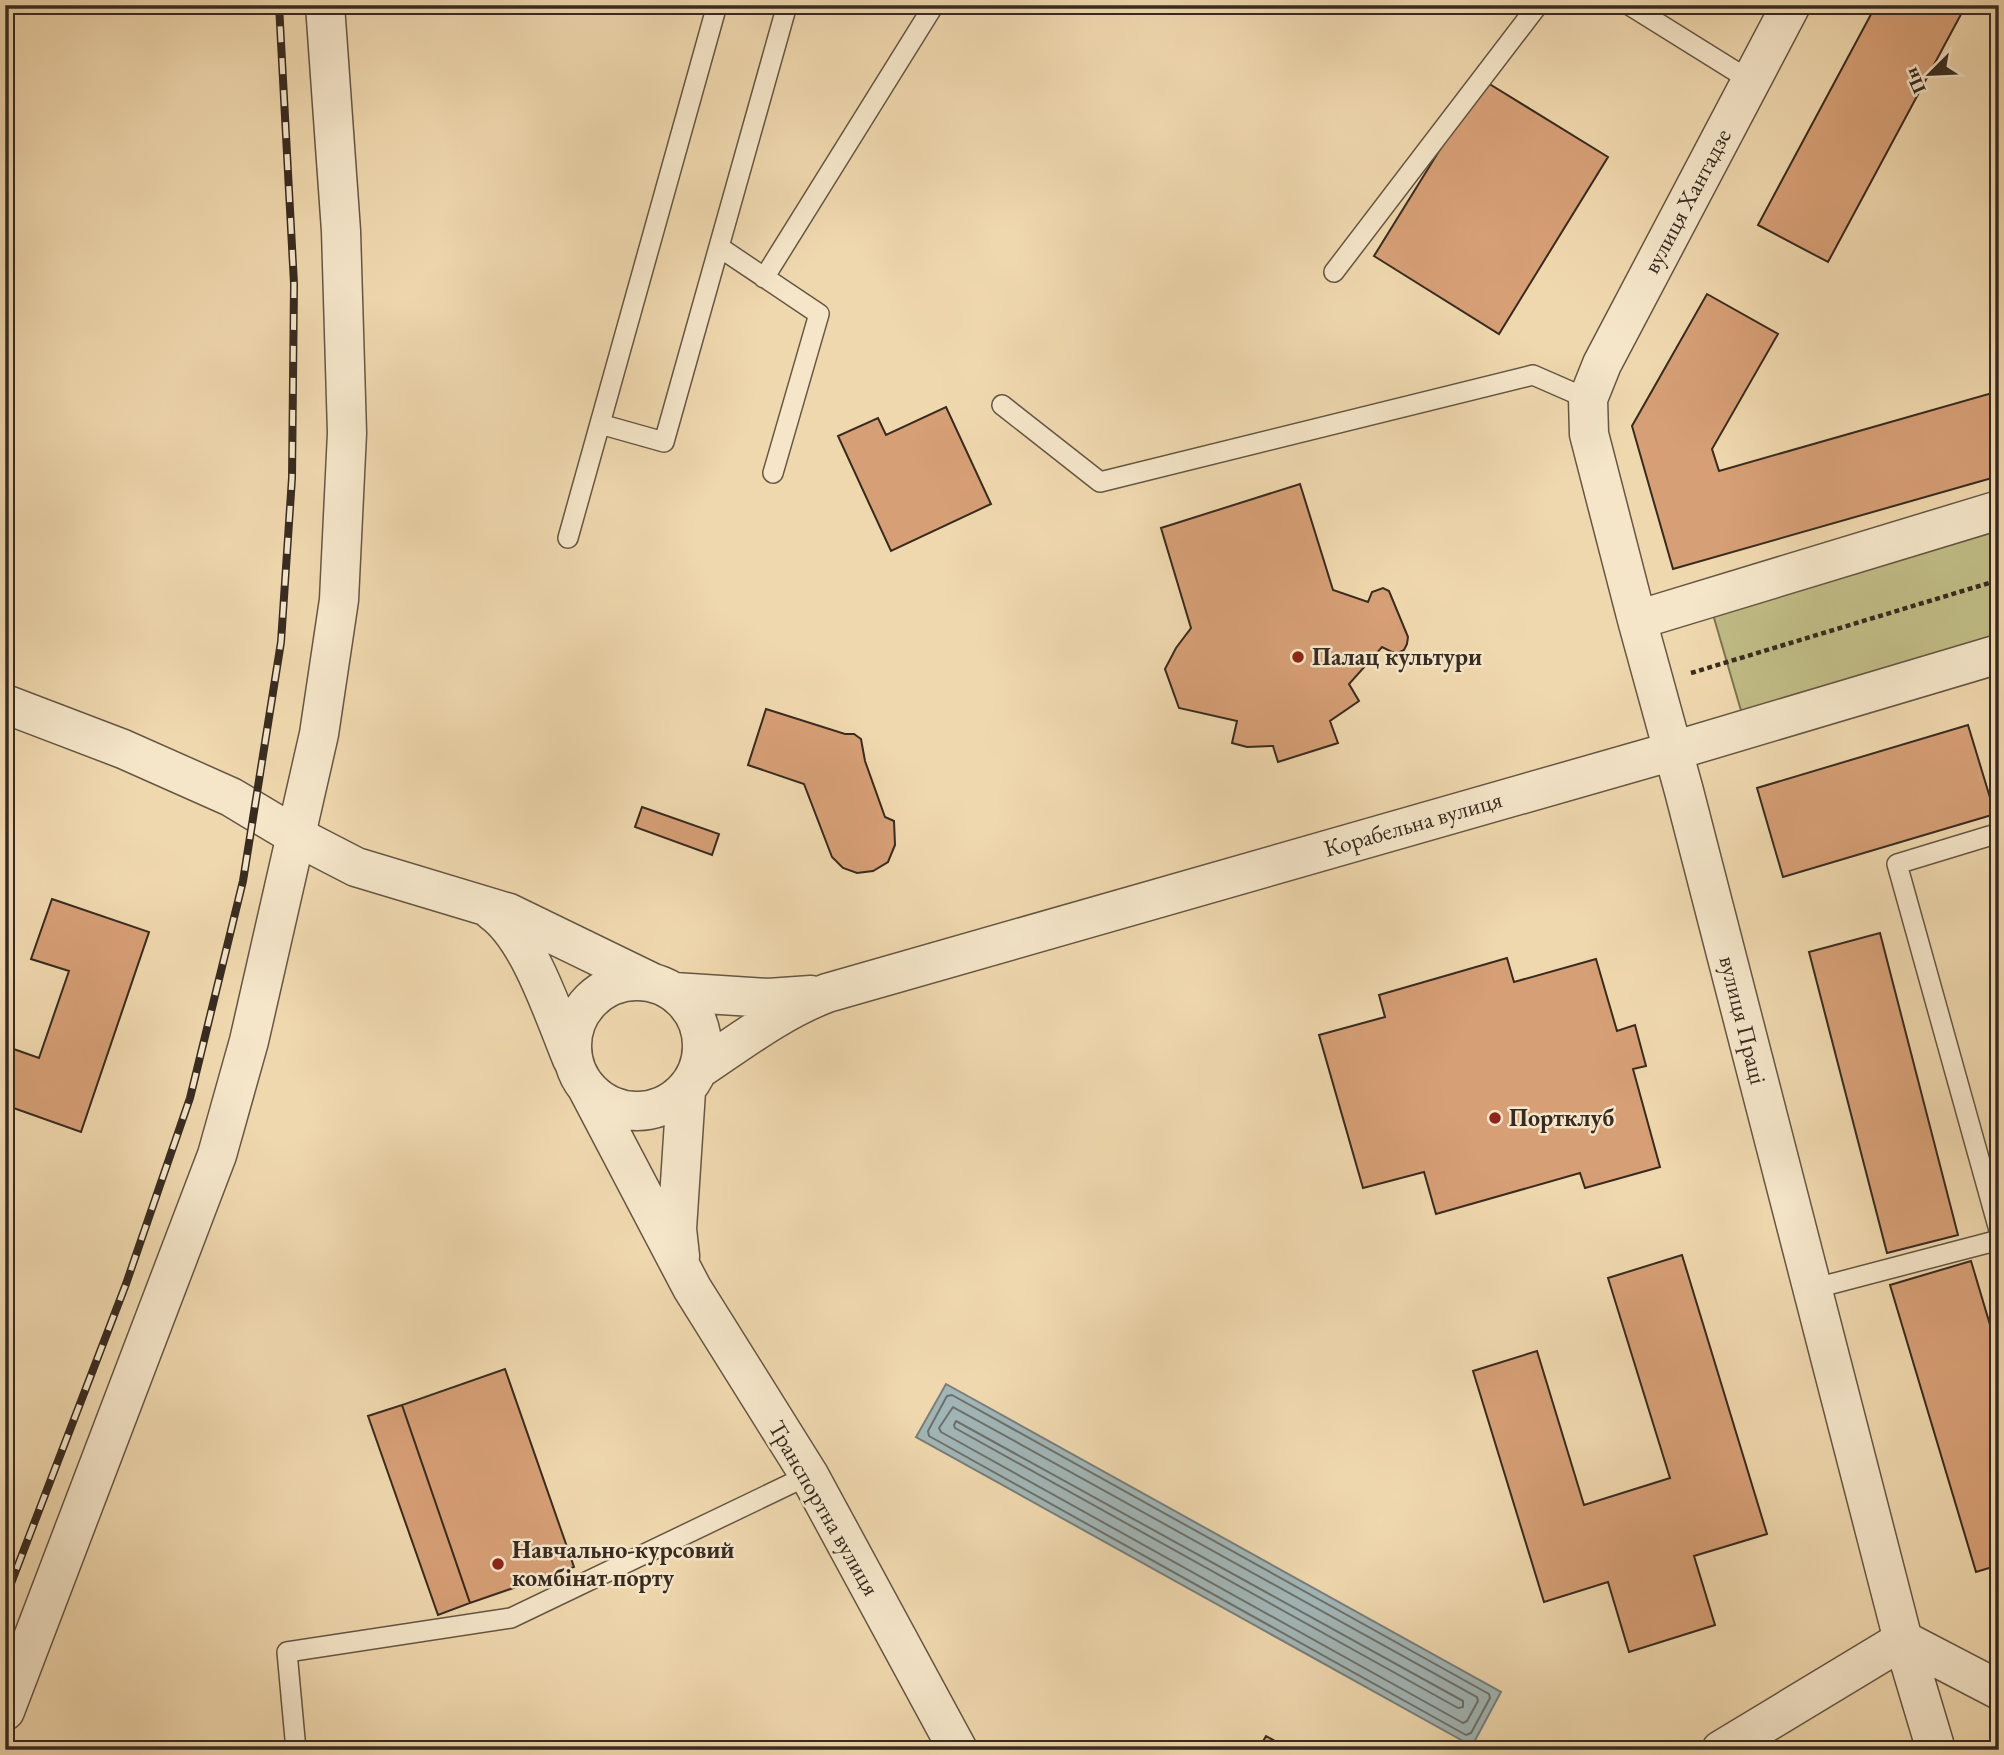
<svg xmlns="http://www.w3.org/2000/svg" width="2004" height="1755" viewBox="0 0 2004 1755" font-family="'EB Garamond',serif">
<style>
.green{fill:#c0bc85;stroke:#7c7453;stroke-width:2}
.water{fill:#a1b6b7;stroke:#777e7b;stroke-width:2}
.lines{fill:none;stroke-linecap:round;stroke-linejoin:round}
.shore{stroke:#6c706c;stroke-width:2}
.building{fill:#d79f76;stroke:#372b21;stroke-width:2}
.service-casing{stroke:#655644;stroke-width:22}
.minor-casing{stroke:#655644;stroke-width:41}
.tertiary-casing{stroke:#655644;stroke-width:41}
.path{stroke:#372b21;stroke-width:4.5;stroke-dasharray:5 3.5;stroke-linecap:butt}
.service{stroke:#f5e6ca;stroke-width:19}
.minor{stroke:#f5e6ca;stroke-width:38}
.tertiary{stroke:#f5e6ca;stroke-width:38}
.rail-casing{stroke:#372b21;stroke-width:8}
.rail{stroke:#f5e6ca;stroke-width:5;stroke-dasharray:16;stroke-linecap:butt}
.poi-dot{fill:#8f2418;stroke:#f5e6ca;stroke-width:2.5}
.labels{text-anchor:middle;stroke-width:5;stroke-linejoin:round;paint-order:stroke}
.street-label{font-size:24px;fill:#372b21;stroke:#f5e6ca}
.poi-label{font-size:24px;font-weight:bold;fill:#372b21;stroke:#f5e6ca;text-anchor:start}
</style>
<rect width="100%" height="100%" fill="#f0d8ae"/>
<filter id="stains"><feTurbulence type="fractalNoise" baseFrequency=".00286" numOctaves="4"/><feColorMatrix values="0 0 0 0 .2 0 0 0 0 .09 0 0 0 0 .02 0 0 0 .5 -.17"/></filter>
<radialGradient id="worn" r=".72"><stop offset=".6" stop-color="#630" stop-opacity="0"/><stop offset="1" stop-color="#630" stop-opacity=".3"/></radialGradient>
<path class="green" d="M 1999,525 L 1999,637 L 1742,714 L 1712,611 Z"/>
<path class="water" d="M 946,1384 L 1501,1692 L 1472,1746 L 916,1437 Z"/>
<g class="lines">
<path class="shore" d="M 952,1395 L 1489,1694 L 1490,1698 L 1471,1733 L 1466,1735 L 929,1436 L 928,1431 L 947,1396 Z
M 953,1407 L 1477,1697 L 1478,1701 L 1467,1721 L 1463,1723 L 941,1432 L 939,1428 Z
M 956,1421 L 1463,1701 L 1463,1707 L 1458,1708 L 955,1428 L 954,1425 Z"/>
</g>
<path class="building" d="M 1876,5 L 1966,5 L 1828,262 L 1758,225 Z
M 1483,80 L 1608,157 L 1499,334 L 1374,256 Z
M 1707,294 L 1778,334 L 1712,449 L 1719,471 L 1999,391 L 1999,476 L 1673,569 L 1632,426 Z
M 946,407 L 991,504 L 891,551 L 838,436 L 878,418 L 886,435 Z
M 1300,484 L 1333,590 L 1368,602 L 1372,592 L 1383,588 L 1389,591 L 1408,637 L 1407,644 L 1404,650 L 1396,654 L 1382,647 L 1349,684 L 1359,701 L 1330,721 L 1338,743 L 1278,762 L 1273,746 L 1247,747 L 1232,743 L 1237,721 L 1179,708 L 1165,669 L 1176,648 L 1191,628 L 1161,528 Z
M 766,709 L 845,734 L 854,734 L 861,739 L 865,761 L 885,817 L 894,821 L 895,845 L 888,862 L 873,871 L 857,873 L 843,868 L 832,857 L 804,784 L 748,765 Z
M 1968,725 L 1995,814 L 1783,877 L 1757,788 Z
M 642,807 L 719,834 L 712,855 L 635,827 Z
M 52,899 L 149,932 L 81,1132 L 5,1105 L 5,1046 L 39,1058 L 69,971 L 31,959 Z
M 1880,933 L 1958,1235 L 1887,1253 L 1809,952 Z
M 1507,958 L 1514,982 L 1596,959 L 1617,1031 L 1635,1025 L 1646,1066 L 1633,1069 L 1660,1167 L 1585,1188 L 1580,1173 L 1436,1214 L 1424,1172 L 1363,1188 L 1319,1035 L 1385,1017 L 1379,995 Z
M 1682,1255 L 1767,1534 L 1694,1556 L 1715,1625 L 1629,1652 L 1608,1582 L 1544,1602 L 1473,1371 L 1537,1351 L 1584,1505 L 1670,1478 L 1608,1278 Z
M 1971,1261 L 1999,1355 L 1999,1565 L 1976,1572 L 1890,1285 Z
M 505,1369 L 574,1567 L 470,1603 L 402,1405 Z
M 402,1405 L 470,1603 L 438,1615 L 368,1416 Z
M 1266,1736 L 1291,1750 L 1258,1750 Z"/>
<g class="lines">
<defs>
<path id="service" d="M 1629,5 L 1751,81
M 719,247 L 819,314 L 773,473
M 1334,272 L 1538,5
M 764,278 L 934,5
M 1002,405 L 1100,482 L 1533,375 L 1588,399
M 600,424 L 664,442 L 787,5
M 568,538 L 717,5
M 1999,833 L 1897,864 L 1999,1230
M 1812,1289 L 1999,1240
M 296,1750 L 287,1652 L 511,1618 L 809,1475"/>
<path id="minor" d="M 1791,5 L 1602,364 L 1588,399 L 1589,434 L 1637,620 L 1684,791 L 1903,1640 L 1936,1750
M 1637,620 L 1999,510
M 296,836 L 356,867 L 509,913 L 651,982
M 492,911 C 530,938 554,1016 572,1059
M572 1046a65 65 0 1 1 130 0a65 65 0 1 1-130 0Z
M 674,992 L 768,998 L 811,995
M 698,1070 C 740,1042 780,1011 827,993 L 1673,751 L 1999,654
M 587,1088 L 692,1288 L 809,1475 L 958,1750
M 680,1256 L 677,1229 L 686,1091
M 1903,1640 L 1999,1690
M 1721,1750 L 1903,1640"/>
<path id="tertiary" d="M 5,704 L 123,749 L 231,797 L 296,836
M 5,1711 L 217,1155 L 249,1041 L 319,734 L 339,600 L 347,433 L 341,231 L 325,5"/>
</defs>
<use href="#service" class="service-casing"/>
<use href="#minor" class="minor-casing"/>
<use href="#tertiary" class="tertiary-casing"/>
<path class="path" d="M 1691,673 L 1999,580"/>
<use href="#service" class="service"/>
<use href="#minor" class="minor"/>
<use href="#tertiary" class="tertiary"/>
<defs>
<path id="rail" d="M 5,1599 L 126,1284 L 190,1098 L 243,881 L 281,642 L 292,478 L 294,284 L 279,5"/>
</defs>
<use href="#rail" class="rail-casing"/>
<use href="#rail" class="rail"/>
</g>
<g class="poi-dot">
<circle cx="1298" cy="657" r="7"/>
<circle cx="1495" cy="1118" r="7"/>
<circle cx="498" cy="1564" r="7"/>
</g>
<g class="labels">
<g class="street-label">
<text transform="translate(1687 201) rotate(-62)" y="8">вулиця Хантадзе</text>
<text transform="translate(1413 824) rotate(-16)" y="8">Корабельна вулиця</text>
<text transform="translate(1743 1020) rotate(76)" y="8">вулиця Праці</text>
<text transform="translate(824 1508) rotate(60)" y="8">Транспортна вулиця</text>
</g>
<g class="poi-label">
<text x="1312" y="665">Палац культури</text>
<text x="1509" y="1126">Портклуб</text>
<text x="512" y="1558">Навчально-курсовий<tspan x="512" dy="28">комбінат порту</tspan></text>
</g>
</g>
<rect width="2004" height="1755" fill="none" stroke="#f0d8ae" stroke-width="28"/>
<rect x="7" y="7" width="1990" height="1741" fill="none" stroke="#372b21" stroke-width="3.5"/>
<rect x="14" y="14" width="1976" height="1727" fill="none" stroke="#372b21" stroke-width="2"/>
<g transform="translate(1930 74) rotate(246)" stroke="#f5e6ca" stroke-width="5" paint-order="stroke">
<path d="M0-5L12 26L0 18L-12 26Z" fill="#372b21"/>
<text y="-10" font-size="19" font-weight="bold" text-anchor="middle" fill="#372b21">Пн</text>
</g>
<rect width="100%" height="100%" filter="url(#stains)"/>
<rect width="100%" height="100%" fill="url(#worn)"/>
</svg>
